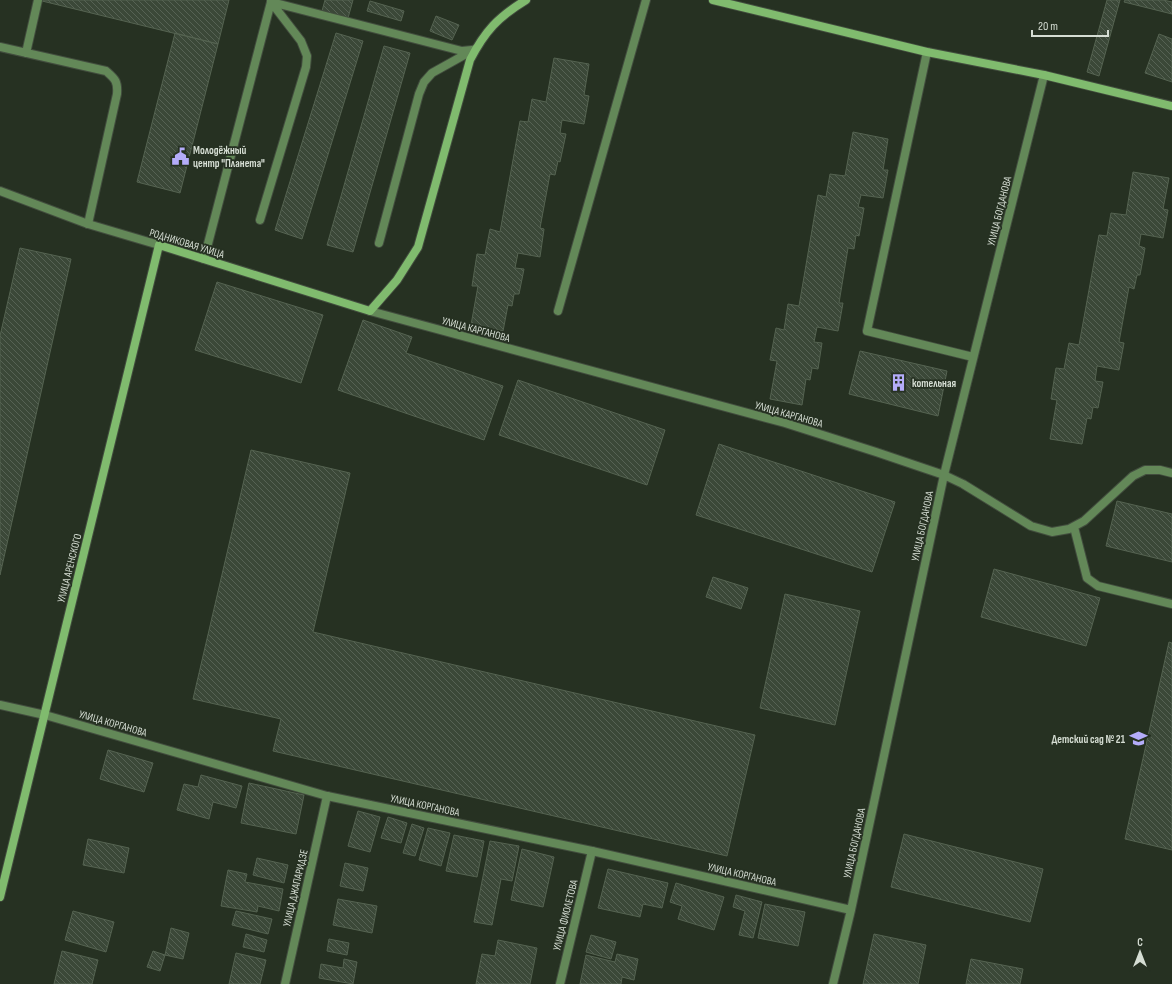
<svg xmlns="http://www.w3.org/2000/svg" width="1172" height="984" viewBox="0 0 1172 984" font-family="'Sofia Sans Condensed',sans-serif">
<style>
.building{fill:url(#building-back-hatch);stroke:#556351}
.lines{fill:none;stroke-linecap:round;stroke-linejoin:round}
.lane-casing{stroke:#424d3e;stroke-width:10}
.street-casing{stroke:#424d3e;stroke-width:10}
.secondary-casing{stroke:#424d3e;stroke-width:10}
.lane{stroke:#638858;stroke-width:8}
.street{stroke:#638858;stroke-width:8}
.secondary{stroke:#80bb6e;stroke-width:8}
.labels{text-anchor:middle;stroke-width:3.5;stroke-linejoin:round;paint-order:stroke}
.poi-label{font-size:11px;font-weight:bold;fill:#d5ddd3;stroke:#263122;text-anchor:start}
.street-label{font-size:11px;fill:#d5ddd3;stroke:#263122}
</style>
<defs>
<pattern id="building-back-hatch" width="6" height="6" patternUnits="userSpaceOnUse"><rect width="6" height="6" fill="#3b4838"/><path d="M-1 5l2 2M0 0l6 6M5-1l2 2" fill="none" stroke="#566254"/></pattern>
</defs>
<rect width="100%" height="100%" fill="#263122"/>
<path class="building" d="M 38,0 L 229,0 L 218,44 Z
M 325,0 L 353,0 L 348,18 L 322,11 Z
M 1107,0 L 1120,0 L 1099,76 L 1087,72 Z
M 1125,0 L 1163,0 L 1172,2 L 1172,14 L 1124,2 Z
M 370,1 L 404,11 L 401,21 L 367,11 Z
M 436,16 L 459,25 L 452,40 L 430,31 Z
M 175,33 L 218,44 L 180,193 L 137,182 Z
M 336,33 L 363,41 L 302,239 L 275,230 Z
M 1159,34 L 1172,39 L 1172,82 L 1145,73 Z
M 384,46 L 410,53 L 353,252 L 327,245 Z
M 554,58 L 589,64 L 584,95 L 589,96 L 584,124 L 562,120 L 560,133 L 566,134 L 560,162 L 558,161 L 555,175 L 550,174 L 540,228 L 544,229 L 540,257 L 518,253 L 515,268 L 524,269 L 519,294 L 514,294 L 512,306 L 508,305 L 503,331 L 471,325 L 478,286 L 472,286 L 477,254 L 485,255 L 490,229 L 500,232 L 520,121 L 528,122 L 532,99 L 546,102 Z
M 853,132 L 888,139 L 883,170 L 888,170 L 883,198 L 861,195 L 858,207 L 864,208 L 859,236 L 856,235 L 854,249 L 848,248 L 839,303 L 843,303 L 838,331 L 817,327 L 814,342 L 822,343 L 818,369 L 812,368 L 810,380 L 806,379 L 802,405 L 770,399 L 777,361 L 770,360 L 776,328 L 784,330 L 788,304 L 799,306 L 818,195 L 826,197 L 830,174 L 845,176 Z
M 1133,172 L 1169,178 L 1163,209 L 1168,210 L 1163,238 L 1141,234 L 1139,246 L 1145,248 L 1140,275 L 1137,275 L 1134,289 L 1129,287 L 1119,342 L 1124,343 L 1119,370 L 1097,366 L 1095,381 L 1103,382 L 1098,408 L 1093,407 L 1091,419 L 1087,418 L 1082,444 L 1050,439 L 1057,400 L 1051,399 L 1056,368 L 1064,369 L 1069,343 L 1079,345 L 1099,235 L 1107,236 L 1111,213 L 1126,215 Z
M 20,248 L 71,259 L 0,575 L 0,336 Z
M 217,282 L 323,315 L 301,383 L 195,350 Z
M 363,320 L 412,337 L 406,353 L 503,386 L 484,440 L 338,390 Z
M 860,351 L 947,371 L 938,416 L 849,394 Z
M 518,380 L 665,430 L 647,485 L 499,435 Z
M 719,444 L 895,502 L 872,572 L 696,515 Z
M 251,450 L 350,473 L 313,632 L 755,735 L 727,856 L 273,751 L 281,719 L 193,699 Z
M 1117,501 L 1172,514 L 1172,562 L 1106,546 Z
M 994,569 L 1100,598 L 1086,646 L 981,617 Z
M 713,577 L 748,588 L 741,609 L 706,597 Z
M 785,594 L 860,611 L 835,725 L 760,708 Z
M 1169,642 L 1172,643 L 1172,850 L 1125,839 Z
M 108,750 L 153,763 L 144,792 L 100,779 Z
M 201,775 L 242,786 L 236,808 L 213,802 L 209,819 L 177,810 L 184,784 L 198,787 Z
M 249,783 L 304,795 L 296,834 L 241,823 Z
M 358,811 L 380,817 L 370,852 L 348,846 Z
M 388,817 L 407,823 L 401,843 L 381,838 Z
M 412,824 L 424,828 L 415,856 L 403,853 Z
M 428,828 L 450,833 L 441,866 L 419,860 Z
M 904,834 L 1043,869 L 1030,922 L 891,887 Z
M 454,835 L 484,841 L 477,877 L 446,871 Z
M 88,839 L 129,848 L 124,873 L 83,865 Z
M 490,841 L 519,846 L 512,881 L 501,879 L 492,925 L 474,922 Z
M 522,849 L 554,857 L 543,907 L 511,900 Z
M 257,858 L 288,865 L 284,883 L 253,875 Z
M 345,863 L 368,868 L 363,891 L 340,886 Z
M 608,869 L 668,883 L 662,908 L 643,904 L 640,917 L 598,908 Z
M 228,870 L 247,874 L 245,882 L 283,889 L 279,911 L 258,906 L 257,912 L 221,906 Z
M 676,883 L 724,897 L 714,930 L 678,919 L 682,906 L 670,902 Z
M 736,895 L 762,902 L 753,938 L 739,935 L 745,911 L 733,907 Z
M 338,899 L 377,906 L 372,933 L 333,925 Z
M 765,904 L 805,912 L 798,946 L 758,938 Z
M 73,911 L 114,922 L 106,952 L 65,940 Z
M 236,911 L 272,919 L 268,934 L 232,925 Z
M 171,928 L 189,933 L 183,959 L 165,955 Z
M 246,934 L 267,940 L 264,952 L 243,947 Z
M 874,934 L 926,945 L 918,984 L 863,984 Z
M 591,935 L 616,942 L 611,959 L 586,952 Z
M 329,939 L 349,943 L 347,955 L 327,951 Z
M 498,940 L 537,948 L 530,984 L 476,984 L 482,954 L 495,956 Z
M 62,951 L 98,960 L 92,984 L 54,984 Z
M 153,951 L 165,955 L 160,971 L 147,967 Z
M 236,953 L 266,960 L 260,984 L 229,984 Z
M 617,954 L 638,959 L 634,980 L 622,977 L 621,984 L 580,984 L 586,955 L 615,962 Z
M 344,959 L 357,962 L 353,984 L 319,978 L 321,964 L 343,968 Z
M 971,959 L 1023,969 L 1020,984 L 966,984 Z"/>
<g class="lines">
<defs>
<path id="lane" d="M 271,2 L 462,51 L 472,50
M 0,47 L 106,71 C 115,79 118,81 117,94 L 88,224
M 927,52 L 867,331 L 973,357
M 26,53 L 38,0
M 260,220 L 306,67 L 307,56 L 301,41 L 271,2
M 379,243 L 419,94 L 424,82 L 432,73 L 475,49
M 204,259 L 271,2 L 271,0
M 370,311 L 785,423 L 876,452 L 944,475 L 963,484 L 1031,526 L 1052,532 L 1069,529 L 1084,521 L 1133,476 L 1145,470 L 1160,470 L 1172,473
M 558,311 L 646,0
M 1074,527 L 1087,578 L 1098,586 L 1172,604
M 285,984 L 327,796
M 560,984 L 592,851"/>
<path id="street" d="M 0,191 L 88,224 L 159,245
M 0,705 L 45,715 L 327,796 L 592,851 L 851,910
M 833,984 L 851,910 L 944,475 L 1044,75"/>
<path id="secondary" d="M 713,0 L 927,52 L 1044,75 L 1172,106
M 0,897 L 159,245 L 370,311 L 397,280 L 418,247 L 470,60 C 485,31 498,17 526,0"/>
</defs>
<use href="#lane" class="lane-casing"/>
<use href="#street" class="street-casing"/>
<use href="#secondary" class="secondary-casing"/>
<use href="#lane" class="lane"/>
<use href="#street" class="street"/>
<use href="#secondary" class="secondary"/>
</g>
<defs>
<symbol id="civic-bare" viewBox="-9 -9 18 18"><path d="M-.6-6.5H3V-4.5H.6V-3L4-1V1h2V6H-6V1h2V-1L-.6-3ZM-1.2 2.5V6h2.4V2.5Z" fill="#b4acf9" stroke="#263122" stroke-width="2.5" paint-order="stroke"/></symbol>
<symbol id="building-bare" viewBox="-9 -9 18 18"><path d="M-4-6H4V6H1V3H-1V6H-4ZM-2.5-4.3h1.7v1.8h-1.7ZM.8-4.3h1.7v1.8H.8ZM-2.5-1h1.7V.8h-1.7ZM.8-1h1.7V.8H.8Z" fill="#b4acf9" stroke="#263122" stroke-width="2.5" paint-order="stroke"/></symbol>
<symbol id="school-bare" viewBox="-9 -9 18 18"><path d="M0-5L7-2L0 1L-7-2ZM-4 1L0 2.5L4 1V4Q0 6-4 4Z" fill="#b4acf9" stroke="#263122" stroke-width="2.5" paint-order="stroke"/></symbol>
</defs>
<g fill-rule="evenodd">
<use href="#civic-bare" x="168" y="144" width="25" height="25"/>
<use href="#building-bare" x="886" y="370" width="25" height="25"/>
<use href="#school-bare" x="1126" y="726" width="25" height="25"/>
</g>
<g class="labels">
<g class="poi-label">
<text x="193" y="154">Молодёжный<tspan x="193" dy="13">центр "Планета"</tspan></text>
<text x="912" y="387">котельная</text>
<text x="1125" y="743" text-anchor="end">Детский сад № 21</text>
</g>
<g class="street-label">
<text transform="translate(999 211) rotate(-76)" y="4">УЛИЦА БОГДАНОВА</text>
<text transform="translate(187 243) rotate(17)" y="4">РОДНИКОВАЯ УЛИЦА</text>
<text transform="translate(476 329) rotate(15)" y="4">УЛИЦА КАРГАНОВА</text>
<text transform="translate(789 414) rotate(16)" y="4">УЛИЦА КАРГАНОВА</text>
<text transform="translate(922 526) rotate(-78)" y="4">УЛИЦА БОГДАНОВА</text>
<text transform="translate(69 568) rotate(-76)" y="4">УЛИЦА АРЕНСКОГО</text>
<text transform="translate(113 723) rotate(16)" y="4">УЛИЦА КОРГАНОВА</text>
<text transform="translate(425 805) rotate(12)" y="4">УЛИЦА КОРГАНОВА</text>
<text transform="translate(854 843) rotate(-78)" y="4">УЛИЦА БОГДАНОВА</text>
<text transform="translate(742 874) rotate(13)" y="4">УЛИЦА КОРГАНОВА</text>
<text transform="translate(295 888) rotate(-77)" y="4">УЛИЦА ДЖАПАРИДЗЕ</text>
<text transform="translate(565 915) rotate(-76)" y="4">УЛИЦА ФИОЛЕТОВА</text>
</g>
</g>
<g transform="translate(1140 952)" stroke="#263122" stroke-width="3" paint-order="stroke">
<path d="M0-3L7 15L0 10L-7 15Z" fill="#d5ddd3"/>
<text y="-6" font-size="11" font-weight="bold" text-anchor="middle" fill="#d5ddd3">С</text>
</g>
<path d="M1032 30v6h76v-6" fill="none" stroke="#d5ddd3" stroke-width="2"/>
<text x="1038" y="30" font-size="12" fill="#d5ddd3" stroke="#263122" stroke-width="3" paint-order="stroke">20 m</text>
</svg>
